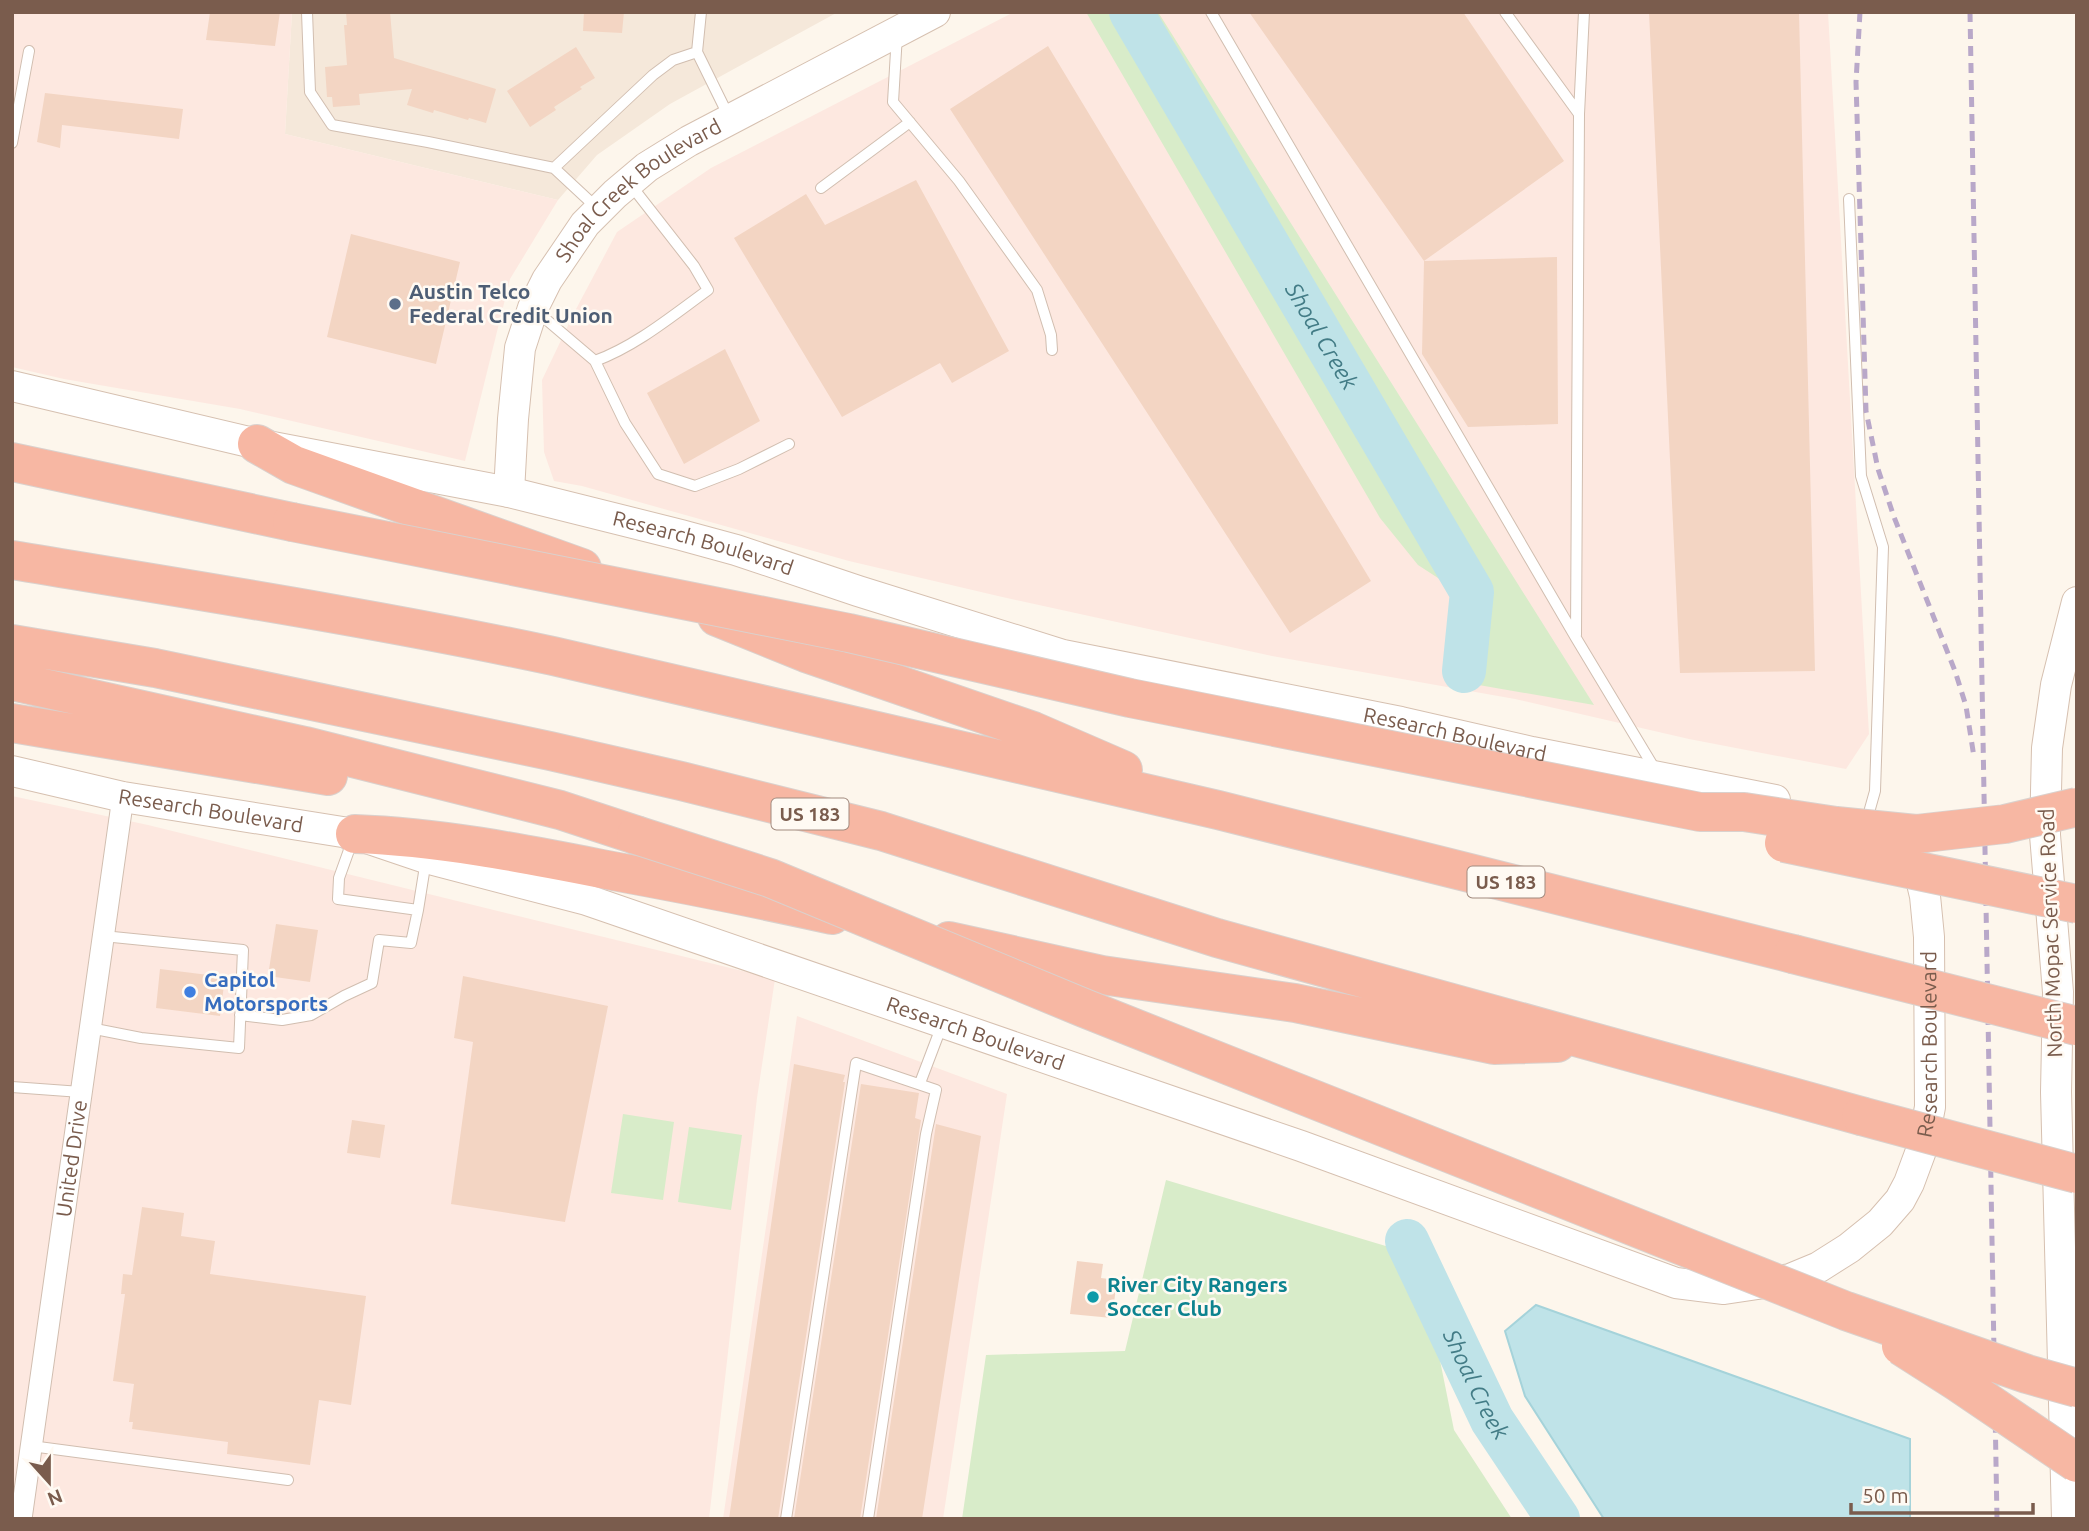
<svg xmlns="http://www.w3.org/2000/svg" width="2089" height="1531" viewBox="0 0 2089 1531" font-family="Ubuntu,sans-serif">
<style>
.residential{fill:#f5e8da}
.commercial{fill:#fde8e0}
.green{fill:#d8ecc9}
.water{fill:#bfe3e8;stroke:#a5d3da;stroke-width:2}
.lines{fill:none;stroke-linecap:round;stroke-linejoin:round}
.river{stroke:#bfe3e8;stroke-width:44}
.building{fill:#f3d5c3}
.lane-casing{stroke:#d1beb0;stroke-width:12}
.street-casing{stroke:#d1beb0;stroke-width:23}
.secondary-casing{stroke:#d6c0b0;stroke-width:32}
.highway-casing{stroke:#dad1cd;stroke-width:40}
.lane{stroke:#fff;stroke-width:10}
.street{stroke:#fff;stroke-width:21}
.secondary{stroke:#fff;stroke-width:30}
.highway{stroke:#f7b7a3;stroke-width:38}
.rail{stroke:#b9a8c9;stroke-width:5;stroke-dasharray:10 7;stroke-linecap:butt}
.highway-bridge-casing{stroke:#dad1cd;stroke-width:40;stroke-linecap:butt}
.highway-bridge{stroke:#f7b7a3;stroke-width:38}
.service-dot{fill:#5c6f8a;stroke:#fffaf3;stroke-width:2.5}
.shop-dot{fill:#3f7fe0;stroke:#fffaf3;stroke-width:2.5}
.culture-dot{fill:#0f9aa8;stroke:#fffaf3;stroke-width:2.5}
.labels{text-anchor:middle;stroke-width:5;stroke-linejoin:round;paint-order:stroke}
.shield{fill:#fffaf3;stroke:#a28b7f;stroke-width:2}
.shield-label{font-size:19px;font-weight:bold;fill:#7a5c4d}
.street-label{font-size:21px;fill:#7a5c4d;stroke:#fffaf3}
.service-label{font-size:21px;font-weight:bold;fill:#4e5e75;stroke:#fffaf3;text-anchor:start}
.shop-label{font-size:21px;font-weight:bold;fill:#366cbe;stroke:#fffaf3;text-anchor:start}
.culture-label{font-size:21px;font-weight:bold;fill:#0d838f;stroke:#fffaf3;text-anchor:start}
.water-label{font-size:23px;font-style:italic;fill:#437c86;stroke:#fffaf3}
</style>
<rect width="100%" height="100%" fill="#fdf6ec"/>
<path class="residential" d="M 292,12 L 838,12 L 670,104 L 597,155 L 558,200 L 285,134 Z"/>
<path class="commercial" d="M 12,12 L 292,12 L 285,134 L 558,200 L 510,279 L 465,461 L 240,409 L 64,379 L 12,367 Z
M 1014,12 L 1828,12 L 1869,734 L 1846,769 L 1689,739 L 1515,699 L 1272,656 L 998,596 L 849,561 L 582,486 L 554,481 L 544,452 L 542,380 L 575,311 L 617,232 L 711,168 Z
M 12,796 L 148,825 L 775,979 L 757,1098 L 709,1519 L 12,1519 Z
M 797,1016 L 1007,1094 L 943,1519 L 723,1519 Z"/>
<path class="green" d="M 1086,12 L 1158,12 L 1594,705 L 1450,680 L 1463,615 L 1458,591 L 1418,565 L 1380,518 Z
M 623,1114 L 674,1122 L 663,1200 L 611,1193 Z
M 689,1127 L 742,1135 L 731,1210 L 678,1202 Z
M 1166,1180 L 1419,1256 L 1454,1430 L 1512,1519 L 962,1519 L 986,1355 L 1125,1351 Z"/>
<path class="water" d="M 1536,1305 L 1910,1439 L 1910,1519 L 1604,1519 L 1525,1396 L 1505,1331 Z"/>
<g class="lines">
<g class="river">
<path id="s1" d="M 1131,12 L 1472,592 L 1464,671"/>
<path id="s2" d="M 1407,1241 L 1492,1420 L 1558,1519"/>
</g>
</g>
<path class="building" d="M 210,12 L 280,12 L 275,46 L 206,40 Z
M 346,12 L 390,12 L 394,58 L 496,89 L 486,123 L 469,118 L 468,120 L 434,110 L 433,113 L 407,105 L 412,89 L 359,94 L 360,105 L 333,107 L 332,97 L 327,97 L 325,67 L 347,65 L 344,25 L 347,25 Z
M 584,12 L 624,12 L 622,33 L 583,31 Z
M 1249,12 L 1463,12 L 1564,161 L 1424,261 Z
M 1649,12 L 1799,12 L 1815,671 L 1680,673 Z
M 1048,46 L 1371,581 L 1290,633 L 950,109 Z
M 576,47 L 595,78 L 580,87 L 582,89 L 554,107 L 556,110 L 530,127 L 507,91 Z
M 45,93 L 183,109 L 179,139 L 62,125 L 60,148 L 37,142 Z
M 916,180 L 1009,351 L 952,383 L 940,363 L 842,417 L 734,238 L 806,194 L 825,225 Z
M 351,234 L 460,262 L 436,364 L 327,337 Z
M 1557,257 L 1558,424 L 1468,427 L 1422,354 L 1424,261 Z
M 725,349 L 760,421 L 684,464 L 647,393 Z
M 276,924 L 318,930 L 310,982 L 268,976 Z
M 160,969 L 225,977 L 220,1016 L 156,1008 Z
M 463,976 L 608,1006 L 565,1222 L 451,1204 L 473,1042 L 454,1038 Z
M 794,1064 L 845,1075 L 843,1082 L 845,1082 L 778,1519 L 729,1519 Z
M 861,1084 L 919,1093 L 915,1118 L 921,1120 L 860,1519 L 794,1519 Z
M 352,1120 L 385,1125 L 380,1158 L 347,1153 Z
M 936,1124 L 981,1136 L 922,1519 L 876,1519 Z
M 142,1207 L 184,1213 L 181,1236 L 215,1241 L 210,1274 L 366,1296 L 351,1405 L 319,1400 L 310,1465 L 227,1454 L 228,1442 L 132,1429 L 133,1422 L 129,1422 L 134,1384 L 113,1381 L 125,1294 L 121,1294 L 123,1274 L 132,1275 Z
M 1077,1261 L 1103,1264 L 1101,1278 L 1117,1280 L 1112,1318 L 1070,1314 Z"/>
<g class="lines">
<defs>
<path id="lane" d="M 307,12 L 310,92 L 332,125 L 428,142 L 554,168 L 597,208
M 701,12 L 697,52 L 729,117
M 1211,12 L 1576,638 L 1656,771
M 1505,12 L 1579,114 L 1576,635
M 897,34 L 893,102 L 959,181 L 1037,290 L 1051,335 L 1052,350
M 1579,114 L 1584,12
M 12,143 L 29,51
M 554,168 L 653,75 L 673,60 L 697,52
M 821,188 L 910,122
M 1849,199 L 1861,476 L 1883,547 L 1875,791 L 1866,823
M 535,310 L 595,361 C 636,346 672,316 708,290 L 694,266 L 630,184
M 595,361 L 625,423 L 658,474 L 695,486 L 739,469 L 789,444
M 353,839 L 339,878 L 338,899 L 418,910 L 426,860
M 240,1015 L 282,1020 L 311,1015 L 344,996 L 372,983 L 379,940 L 411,943 L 418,910
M 90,1028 L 141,1038 L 239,1048 L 243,950 L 103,936
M 920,1083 L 942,1025
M 12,1087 L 81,1092
M 31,1446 L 288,1480
M 786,1519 L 856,1063 L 936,1090 L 926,1134 L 868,1519"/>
<g id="street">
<path id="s3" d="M 21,1519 L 123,797"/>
</g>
<g id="secondary">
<path id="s4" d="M 12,386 L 257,444 L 509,492 L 681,535 L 736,550 L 858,591 L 1063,655 L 1401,722 L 1532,752 L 1775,800"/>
<path id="s5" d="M 509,492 L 513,419 L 520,348 L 533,308 L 547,280 L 585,224 L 615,194 L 647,167 L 689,141 L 935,12"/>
<path id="s6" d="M 12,771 L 123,797 L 355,834 L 426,858 L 587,900 L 1301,1146 L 1676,1283 L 1724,1289 L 1790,1279 L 1819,1267 L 1849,1248 L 1880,1223 L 1900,1200 L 1909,1183 L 1922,1148 L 1930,1107 L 1929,937 L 1925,896 L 1920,875 L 1910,856"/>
<path d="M 2067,1519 L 2056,1092 L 2058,992 L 2045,835 L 2047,748 L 2056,685 L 2077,602"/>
</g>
<path id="highway" d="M 257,444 L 294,465 L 582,568
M 12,462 L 292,522
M 12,560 C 193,590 374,618 553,656 L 1218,810 L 1793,954
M 717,617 L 806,653 L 1033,731 L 1123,770
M 12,644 L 155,668 L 550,751 L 681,781 L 881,831 L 1217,938 L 1861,1116
M 12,681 L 305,746 L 560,810 L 636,835
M 12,723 L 328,776
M 355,834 C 438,837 521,853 602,869 C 679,883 756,898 832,915
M 949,941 L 1102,975 L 1295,1003 L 1494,1045 L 1557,1043"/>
</defs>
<use href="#lane" class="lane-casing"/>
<use href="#street" class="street-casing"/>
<use href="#secondary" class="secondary-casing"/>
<use href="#highway" class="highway-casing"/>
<use href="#lane" class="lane"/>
<use href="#street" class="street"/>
<use href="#secondary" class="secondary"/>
<use href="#highway" class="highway"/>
<path class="rail" d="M 1860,12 L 1856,82 L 1866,411 L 1878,469 L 1894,517 L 1955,671 L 1966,706 L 1974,757
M 1970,12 L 1997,1519"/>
<defs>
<path id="highway-bridge" d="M 292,522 L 849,633 L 1130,698 L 1700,812 L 1744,812 L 1836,826 L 1916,834 L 2005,824 L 2077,807
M 636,835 L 770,878 L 1084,1008 L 1846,1311 L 2027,1374 L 2077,1388
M 1784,843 L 2077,904
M 1793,954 L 2077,1026
M 1861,1116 L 2077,1174
M 1901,1346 L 1959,1383 L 2077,1463"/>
</defs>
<use href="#highway-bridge" class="highway-bridge-casing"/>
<use href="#highway-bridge" class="highway-bridge"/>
</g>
<circle class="service-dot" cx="395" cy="304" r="7"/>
<circle class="shop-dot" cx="190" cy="992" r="7"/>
<circle class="culture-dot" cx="1093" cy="1297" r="7"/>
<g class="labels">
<g class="shield">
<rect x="771.5" y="798.5" width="77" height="31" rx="5"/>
<rect x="1467.5" y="866.5" width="77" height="31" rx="5"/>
</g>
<g class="shield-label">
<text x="810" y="821">US 183</text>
<text x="1506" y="889">US 183</text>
</g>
<g class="street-label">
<text dy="7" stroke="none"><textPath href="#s5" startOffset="348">Shoal Creek Boulevard</textPath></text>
<text dy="7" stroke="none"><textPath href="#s4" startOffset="709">Research Boulevard</textPath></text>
<text dy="7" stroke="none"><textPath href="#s4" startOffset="1486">Research Boulevard</textPath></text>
<text dy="7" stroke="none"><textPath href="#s6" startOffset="203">Research Boulevard</textPath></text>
<text transform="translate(2051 933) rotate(-92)" y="7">North Mopac Service Road</text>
<text dy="7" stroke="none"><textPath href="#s6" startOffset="1001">Research Boulevard</textPath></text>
<text dy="7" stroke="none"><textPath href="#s6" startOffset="2158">Research Boulevard</textPath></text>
<text dy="7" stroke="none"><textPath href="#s3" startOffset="364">United Drive</textPath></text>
</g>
<g class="service-label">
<text x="409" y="299">Austin Telco<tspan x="409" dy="24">Federal Credit Union</tspan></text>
</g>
<g class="shop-label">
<text x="204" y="987">Capitol<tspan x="204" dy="24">Motorsports</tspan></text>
</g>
<g class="culture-label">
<text x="1107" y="1292">River City Rangers<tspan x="1107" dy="24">Soccer Club</tspan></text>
</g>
<g class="water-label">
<text dy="8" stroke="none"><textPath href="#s1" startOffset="376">Shoal Creek</textPath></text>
<text dy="8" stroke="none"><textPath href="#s2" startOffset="159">Shoal Creek</textPath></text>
</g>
</g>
<rect width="2089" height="1531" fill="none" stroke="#7a5c4d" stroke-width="28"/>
<g transform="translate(49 1482) rotate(159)" stroke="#fffaf3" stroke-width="5" paint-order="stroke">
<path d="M0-5L12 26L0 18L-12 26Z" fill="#7a5c4d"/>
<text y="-10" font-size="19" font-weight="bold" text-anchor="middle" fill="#7a5c4d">N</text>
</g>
<path d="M1851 1503v10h182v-10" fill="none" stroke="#7a5c4d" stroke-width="3.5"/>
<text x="1862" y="1503" font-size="21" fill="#7a5c4d" stroke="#fffaf3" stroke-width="5" paint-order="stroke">50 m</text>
</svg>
